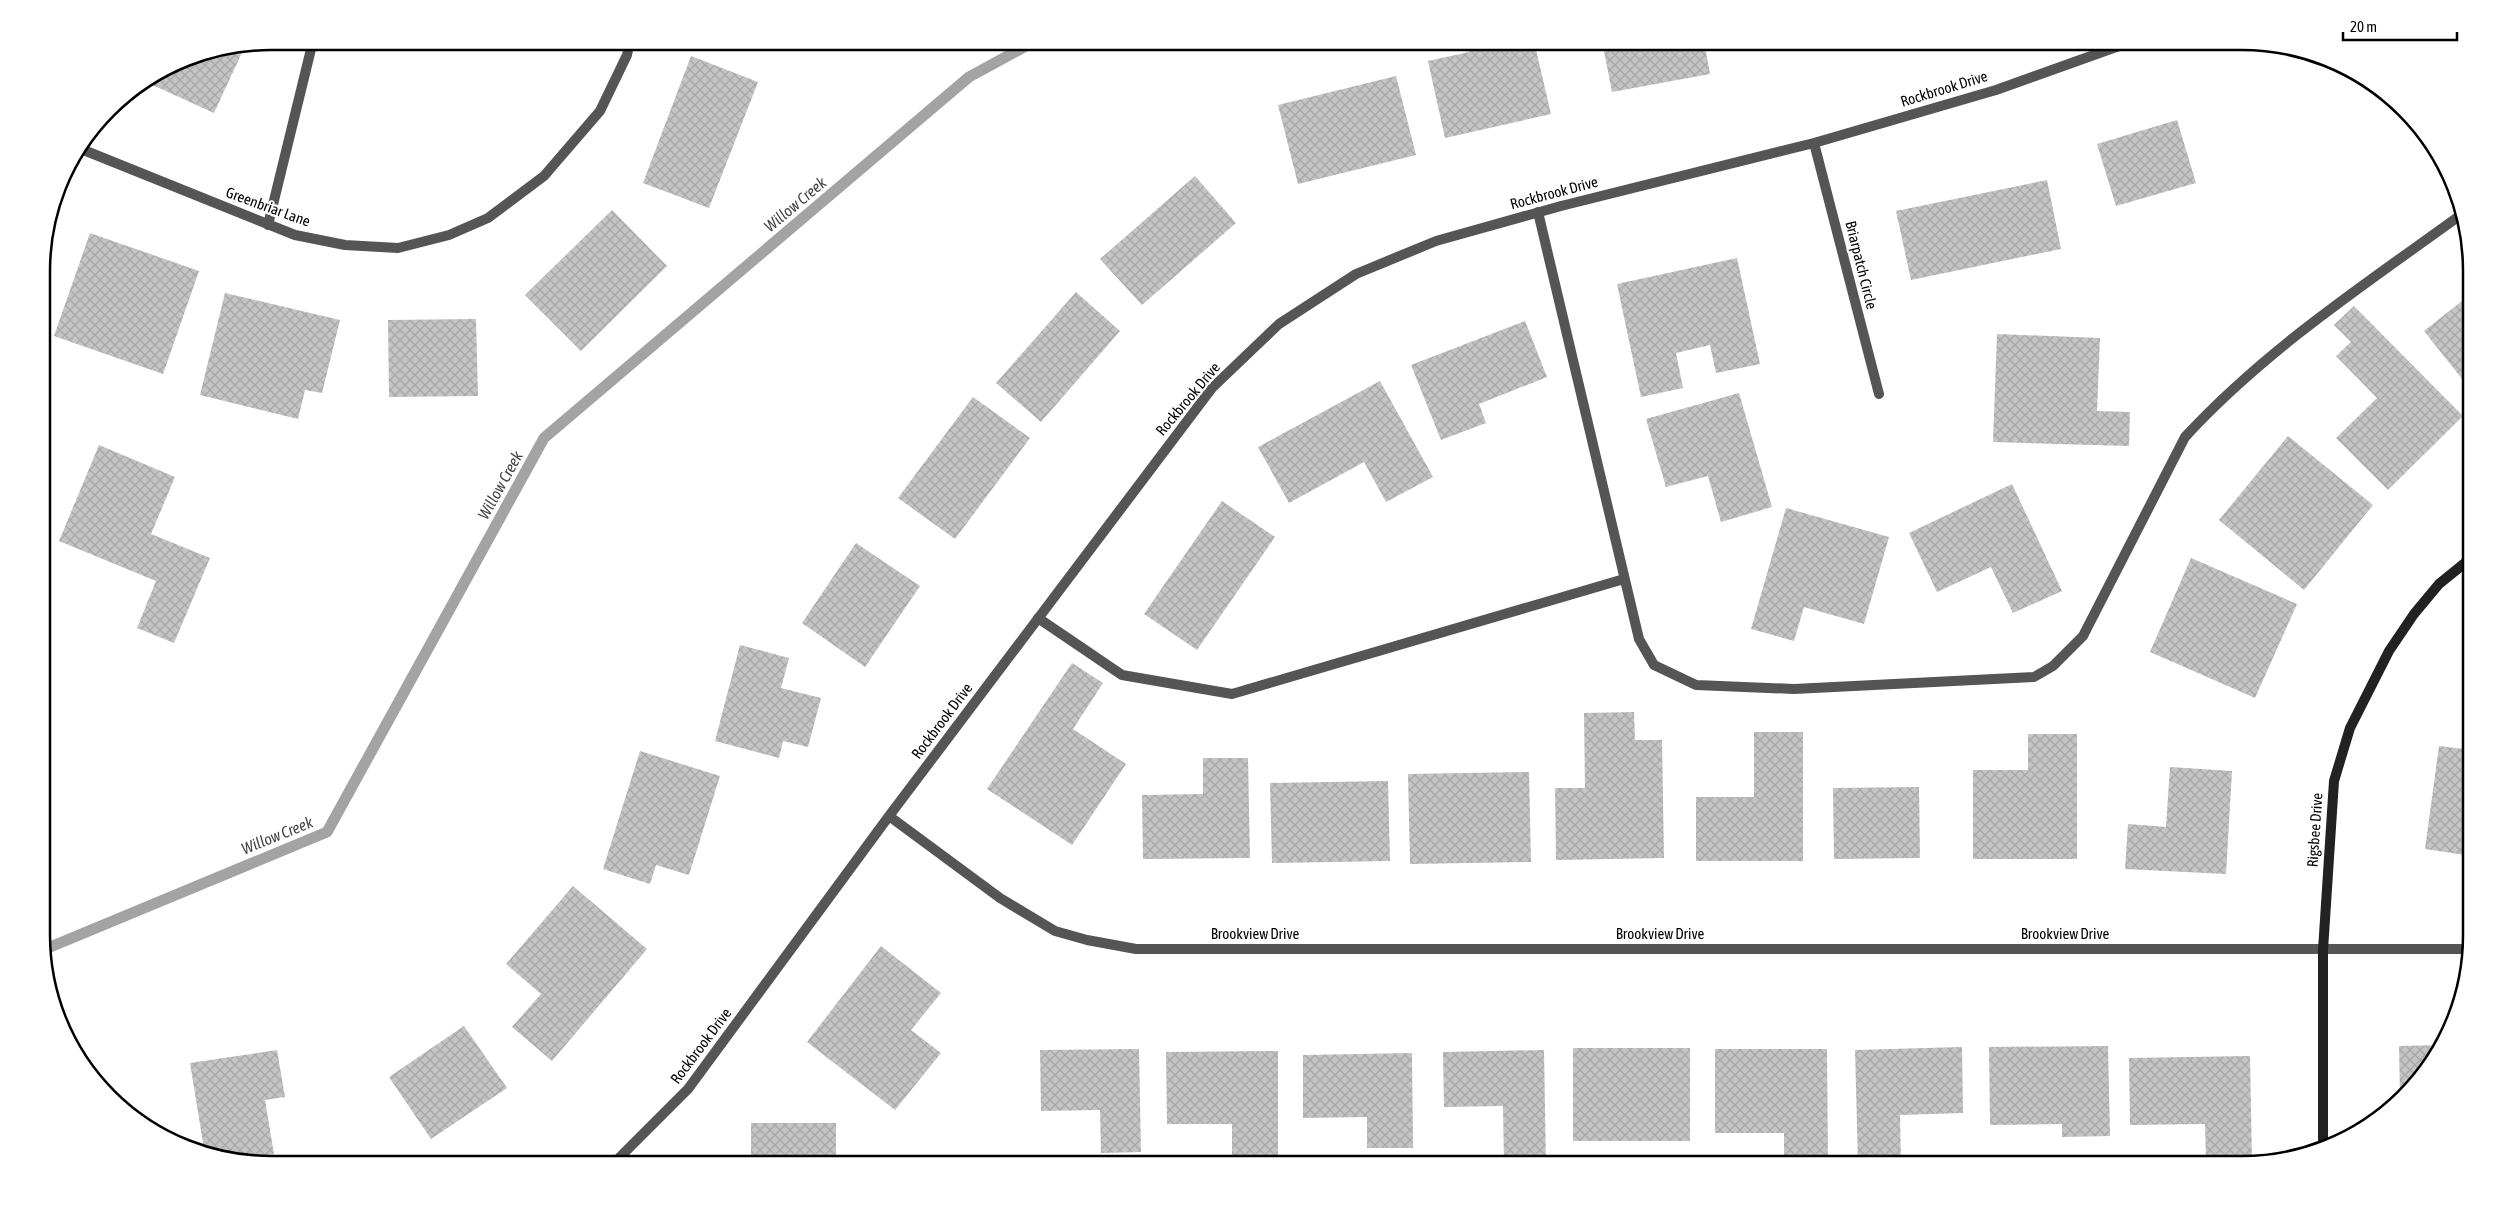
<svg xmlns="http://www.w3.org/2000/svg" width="2513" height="1206" viewBox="0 0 2513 1206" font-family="'Asap Condensed',sans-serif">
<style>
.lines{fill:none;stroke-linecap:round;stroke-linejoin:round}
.stream{stroke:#a3a3a3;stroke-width:11}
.building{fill:url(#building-cross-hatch)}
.lane{stroke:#555;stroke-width:10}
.street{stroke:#555;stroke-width:10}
.secondary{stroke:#222;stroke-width:10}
.labels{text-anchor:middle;stroke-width:4.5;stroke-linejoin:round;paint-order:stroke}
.street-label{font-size:15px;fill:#000;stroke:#fff}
.water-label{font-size:16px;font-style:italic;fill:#444;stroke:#fff}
.rim{fill:none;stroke:#000;stroke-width:2.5}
</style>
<defs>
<pattern id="building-cross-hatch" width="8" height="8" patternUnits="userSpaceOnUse" patternTransform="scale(1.25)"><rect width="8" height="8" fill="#c4c4c4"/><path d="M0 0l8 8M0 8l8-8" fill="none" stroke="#a7a7a7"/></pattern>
</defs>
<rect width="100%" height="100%" fill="#fff"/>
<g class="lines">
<path class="stream" d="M 43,950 L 327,832 L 544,438 L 969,77 L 1035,41"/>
</g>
<path class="building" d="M 1467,41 L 1534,41 L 1551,114 L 1445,138 L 1428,61 L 1469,52 Z
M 1602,41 L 1704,41 L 1710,74 L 1612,92 Z
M 1794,41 L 1815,41 L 1815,42 L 1795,46 Z
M 245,46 L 214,113 L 146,82 L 183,59 Z
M 691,56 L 758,82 L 709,208 L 643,183 Z
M 1396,76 L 1416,155 L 1298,184 L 1278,105 Z
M 2177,120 L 2196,183 L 2116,206 L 2097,144 Z
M 1195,176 L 1236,223 L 1142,305 L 1100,259 Z
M 2047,180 L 2061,249 L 1911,280 L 1896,211 Z
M 612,210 L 667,266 L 581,351 L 525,295 Z
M 90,233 L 199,271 L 163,374 L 54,336 Z
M 1737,258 L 1760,364 L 1716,373 L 1710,345 L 1676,353 L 1683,388 L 1641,397 L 1617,284 Z
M 1076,292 L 1120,331 L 1041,422 L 996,383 Z
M 225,293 L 340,320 L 322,393 L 305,390 L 298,419 L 200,395 Z
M 2462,301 L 2470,311 L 2470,389 L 2424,331 Z
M 2354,306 L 2463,416 L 2388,490 L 2336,438 L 2377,398 L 2336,356 L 2351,342 L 2334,325 Z
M 476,319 L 478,396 L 389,397 L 388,320 Z
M 1525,321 L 1547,377 L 1479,404 L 1486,423 L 1441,440 L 1411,365 Z
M 1997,334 L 2100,338 L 2097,411 L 2130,412 L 2129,446 L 1993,442 Z
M 1380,381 L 1433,477 L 1386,502 L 1364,462 L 1289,503 L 1258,447 Z
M 1739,393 L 1772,507 L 1721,522 L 1708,476 L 1666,487 L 1646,419 Z
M 973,397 L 1030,438 L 955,539 L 898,498 Z
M 2288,436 L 2373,505 L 2304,590 L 2219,520 Z
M 99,445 L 175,477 L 151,534 L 210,558 L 174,643 L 137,628 L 156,581 L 59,541 Z
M 2012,484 L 2062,591 L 2013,613 L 1991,567 L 1937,592 L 1909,533 Z
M 1222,501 L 1275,537 L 1197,650 L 1144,614 Z
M 1786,508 L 1889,537 L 1864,624 L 1804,607 L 1794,641 L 1751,629 Z
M 856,543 L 920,586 L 865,667 L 802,623 Z
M 2191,558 L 2297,604 L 2255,698 L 2150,652 Z
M 740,645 L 789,658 L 781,688 L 821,698 L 808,747 L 783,741 L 779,758 L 715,741 Z
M 1072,663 L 1103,683 L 1073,729 L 1126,764 L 1072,845 L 987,789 Z
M 1634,712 L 1635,740 L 1662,740 L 1664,858 L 1556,860 L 1555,788 L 1585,788 L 1584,713 Z
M 1754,732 L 1803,732 L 1803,861 L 1696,861 L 1696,797 L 1754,797 Z
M 2028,734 L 2077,734 L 2077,859 L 1973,859 L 1973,770 L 2028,770 Z
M 2439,746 L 2471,750 L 2472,856 L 2425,849 Z
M 640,751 L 720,776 L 689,875 L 656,865 L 650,884 L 603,869 Z
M 1203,758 L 1248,758 L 1250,858 L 1143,859 L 1142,795 L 1203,794 Z
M 2170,767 L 2232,771 L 2226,874 L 2125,869 L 2128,824 L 2166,827 Z
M 1529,772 L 1531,862 L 1410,864 L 1408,774 Z
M 1388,781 L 1390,861 L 1272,863 L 1270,783 Z
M 1919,787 L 1920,858 L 1834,859 L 1833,788 Z
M 573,886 L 647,949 L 552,1061 L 512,1027 L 541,994 L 506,964 Z
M 881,946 L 941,993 L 911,1030 L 941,1053 L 895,1110 L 807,1042 Z
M 464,1026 L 507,1088 L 431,1139 L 389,1077 Z
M 2442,1045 L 2415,1086 L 2400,1099 L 2399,1046 Z
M 2108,1046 L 2110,1136 L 2062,1137 L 2062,1124 L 1990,1125 L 1989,1047 Z
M 1962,1047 L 1963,1113 L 1900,1115 L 1901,1162 L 1858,1163 L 1855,1050 Z
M 1573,1048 L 1690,1048 L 1690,1141 L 1573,1141 Z
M 1139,1049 L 1141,1152 L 1101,1153 L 1100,1110 L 1041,1111 L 1040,1050 Z
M 1715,1049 L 1827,1049 L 1828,1164 L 1784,1164 L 1784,1133 L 1715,1133 Z
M 277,1050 L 285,1097 L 265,1100 L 274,1154 L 245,1159 L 204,1149 L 190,1063 Z
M 1544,1050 L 1546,1164 L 1504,1164 L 1503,1106 L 1444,1107 L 1443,1052 Z
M 1278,1051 L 1278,1164 L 1232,1164 L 1232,1124 L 1167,1124 L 1166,1052 Z
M 1412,1053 L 1413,1148 L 1367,1148 L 1367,1117 L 1303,1118 L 1303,1055 Z
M 2250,1056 L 2252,1162 L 2206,1162 L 2205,1124 L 2130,1125 L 2129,1058 Z
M 751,1123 L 836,1123 L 836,1165 L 751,1165 Z"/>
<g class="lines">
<path class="lane" d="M 1538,212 L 1639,639 L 1654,665 L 1696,685 L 1794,689 L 2034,677 L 2053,666 L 2083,636 L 2185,437 C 2266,349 2367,283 2462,214
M 268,225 L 313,41
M 1038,618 L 1122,675 L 1232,694 L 1624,579"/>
<path class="street" d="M 1814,143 L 1879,394
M 81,149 L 295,235 L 345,245 L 398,248 L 449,235 L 488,218 L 544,176 L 600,111 L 627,55 L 630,41
M 889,816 L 1000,898 L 1055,931 L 1087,940 L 1136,949 L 2468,949
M 612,1165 L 688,1089 L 889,816 L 1212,388 L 1279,324 L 1356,274 L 1436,241 L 1561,206 L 1814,143 L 1996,90 L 2133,41"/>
<path class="secondary" d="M 2323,1149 L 2323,950 L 2334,781 L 2350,728 L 2389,651 L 2414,614 L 2439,584 L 2471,558"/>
</g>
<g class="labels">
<g class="street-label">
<text transform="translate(1944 89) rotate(-17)" y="5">Rockbrook Drive</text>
<text transform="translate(1554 193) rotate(-15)" y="5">Rockbrook Drive</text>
<text transform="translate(268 207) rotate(20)" y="5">Greenbriar Lane</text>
<text transform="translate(1861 265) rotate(76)" y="5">Briarpatch Circle</text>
<text transform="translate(1188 399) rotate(-50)" y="5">Rockbrook Drive</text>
<text transform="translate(942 721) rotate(-53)" y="5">Rockbrook Drive</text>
<text transform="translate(2315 830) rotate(-86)" y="5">Rigsbee Drive</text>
<text x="1255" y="939">Brookview Drive</text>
<text x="1660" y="939">Brookview Drive</text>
<text x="2065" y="939">Brookview Drive</text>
<text transform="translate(701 1046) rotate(-53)" y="5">Rockbrook Drive</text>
</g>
<g class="water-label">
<text transform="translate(795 204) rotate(-40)" y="6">Willow Creek</text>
<text transform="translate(500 485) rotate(-61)" y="6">Willow Creek</text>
<text transform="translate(277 835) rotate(-22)" y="6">Willow Creek</text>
</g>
</g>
<path d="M0 0H2513V1206H0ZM271 50H2242A221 221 0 0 1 2463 271V935A221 221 0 0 1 2242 1156H271A221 221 0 0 1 50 935V271A221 221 0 0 1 271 50Z" fill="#fff" fill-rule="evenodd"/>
<path class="rim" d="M271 50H2242A221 221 0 0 1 2463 271V935A221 221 0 0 1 2242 1156H271A221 221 0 0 1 50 935V271A221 221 0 0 1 271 50Z"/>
<path d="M2343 32v8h114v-8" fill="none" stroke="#000000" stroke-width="2.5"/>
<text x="2350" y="32" font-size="15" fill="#000000" stroke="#ffffff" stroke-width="4" paint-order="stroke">20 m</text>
</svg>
